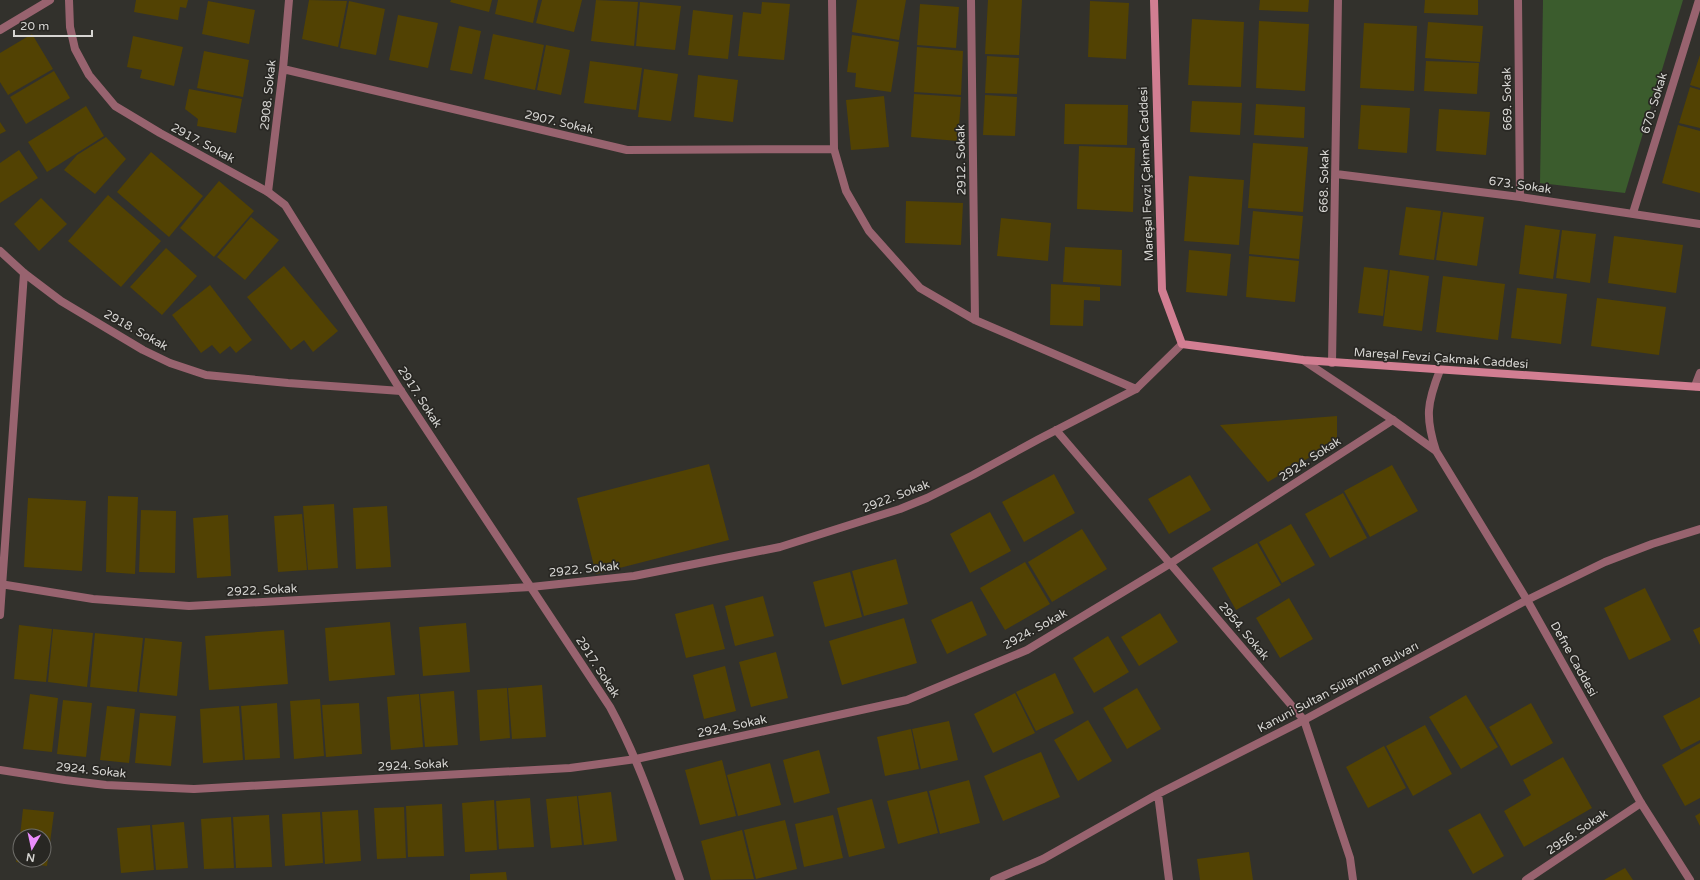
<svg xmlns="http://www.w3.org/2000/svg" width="1700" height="880" viewBox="0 0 1700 880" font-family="'Varela Round',sans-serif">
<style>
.green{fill:#3b5c2d}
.building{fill:#524203}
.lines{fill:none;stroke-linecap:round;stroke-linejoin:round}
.minor{stroke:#98636f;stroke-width:8}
.tertiary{stroke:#98636f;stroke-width:8}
.secondary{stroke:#d27e92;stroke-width:8}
.labels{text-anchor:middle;stroke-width:3.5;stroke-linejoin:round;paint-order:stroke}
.street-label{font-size:12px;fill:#d6d5d2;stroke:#282723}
</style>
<rect width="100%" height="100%" fill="#32312c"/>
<path class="green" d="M 1543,0 L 1683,0 L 1625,193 L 1540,183 Z"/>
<path class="building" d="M 136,0 L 188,0 L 186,8 L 180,7 L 178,20 L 134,12 Z
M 309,0 L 347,1 L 338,47 L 302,39 Z
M 451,0 L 492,0 L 489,12 L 450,2 Z
M 498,0 L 538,0 L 533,23 L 495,14 Z
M 542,0 L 582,0 L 574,32 L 536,23 Z
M 596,0 L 638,2 L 634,46 L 591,41 Z
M 857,0 L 906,0 L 899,40 L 852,32 Z
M 988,0 L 1022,0 L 1019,55 L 985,54 Z
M 1260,0 L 1309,0 L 1308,12 L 1259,10 Z
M 1425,0 L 1478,0 L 1478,15 L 1424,13 Z
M 208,1 L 255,10 L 249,44 L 202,34 Z
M 349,1 L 385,9 L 376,55 L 340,48 Z
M 1090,1 L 1129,3 L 1126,59 L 1088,57 Z
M 640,2 L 681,6 L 675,50 L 636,46 Z
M 762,2 L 790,4 L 784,60 L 738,56 L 743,12 L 761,14 Z
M 920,4 L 959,7 L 956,48 L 917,45 Z
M 693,10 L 733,15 L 728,59 L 688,55 Z
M 398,15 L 438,23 L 428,68 L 389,60 Z
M 1192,19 L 1244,22 L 1241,87 L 1188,85 Z
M 1259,21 L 1309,24 L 1305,91 L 1256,88 Z
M 1428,22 L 1483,26 L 1480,62 L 1425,58 Z
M 1364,23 L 1417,26 L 1414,91 L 1360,88 Z
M 459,26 L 481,31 L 472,74 L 450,70 Z
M 32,34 L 53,69 L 8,95 L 0,82 L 0,53 Z
M 493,34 L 544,45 L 535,90 L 484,79 Z
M 852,35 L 899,42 L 891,92 L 855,87 L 856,73 L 847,72 Z
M 133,36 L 183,47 L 174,86 L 140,78 L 142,70 L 127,67 Z
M 546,45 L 570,50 L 561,95 L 537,90 Z
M 917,47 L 963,51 L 961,95 L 914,92 Z
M 204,51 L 249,60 L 243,97 L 197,88 Z
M 1700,55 L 1700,88 L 1690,85 Z
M 987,56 L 1019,58 L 1017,94 L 985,93 Z
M 590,61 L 642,68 L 636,110 L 584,103 Z
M 1426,61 L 1479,63 L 1477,94 L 1424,91 Z
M 644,69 L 678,74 L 671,121 L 638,117 Z
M 54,71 L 70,98 L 26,124 L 10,97 Z
M 698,75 L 738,80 L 733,122 L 694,117 Z
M 1690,87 L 1700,90 L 1700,128 L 1679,123 Z
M 189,89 L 242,99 L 236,133 L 197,126 L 198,119 L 185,109 Z
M 914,94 L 961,97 L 958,141 L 911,137 Z
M 985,95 L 1017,97 L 1015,136 L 983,135 Z
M 884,96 L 889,147 L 851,150 L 846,100 Z
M 1192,101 L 1242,103 L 1240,135 L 1190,132 Z
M 1065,104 L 1128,105 L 1127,145 L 1064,144 Z
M 1256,104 L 1305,107 L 1304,138 L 1254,135 Z
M 1361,105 L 1410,108 L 1407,153 L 1358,149 Z
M 86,106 L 104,136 L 47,172 L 28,142 Z
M 1439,109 L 1490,112 L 1486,155 L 1436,151 Z
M 0,122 L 6,131 L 0,134 Z
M 1678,125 L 1700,131 L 1700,193 L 1662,183 Z
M 106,137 L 126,159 L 95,194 L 64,170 L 77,155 Z
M 1253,143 L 1308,147 L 1303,212 L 1248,208 Z
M 1079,146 L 1135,148 L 1133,212 L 1077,209 Z
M 19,150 L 38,178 L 0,203 L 0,163 Z
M 151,152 L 203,196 L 169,237 L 117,192 Z
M 1189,176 L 1244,180 L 1239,245 L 1184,241 Z
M 219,181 L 254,211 L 214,257 L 180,228 Z
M 108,195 L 161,241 L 121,287 L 68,241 Z
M 41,198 L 67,224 L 39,251 L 14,224 Z
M 906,201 L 963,203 L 961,245 L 905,243 Z
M 1406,207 L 1441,211 L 1434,260 L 1399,255 Z
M 1253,211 L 1303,216 L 1299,259 L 1249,254 Z
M 1443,212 L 1484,217 L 1477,266 L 1436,260 Z
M 251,217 L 279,240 L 245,280 L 217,257 Z
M 1001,218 L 1051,223 L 1048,261 L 997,256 Z
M 1525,225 L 1560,230 L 1553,279 L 1519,274 Z
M 1562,230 L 1596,234 L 1590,283 L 1556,278 Z
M 1614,236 L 1683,245 L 1676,293 L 1608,283 Z
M 1065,247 L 1122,250 L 1121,286 L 1063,282 Z
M 166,248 L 197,276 L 162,315 L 130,287 Z
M 1189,250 L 1231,254 L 1227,296 L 1186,292 Z
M 1249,256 L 1299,261 L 1295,302 L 1246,297 Z
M 284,266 L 338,331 L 313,352 L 304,340 L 291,350 L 247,297 Z
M 1364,267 L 1388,270 L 1383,316 L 1358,313 Z
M 1390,270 L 1429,276 L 1422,331 L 1383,326 Z
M 1443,276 L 1505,284 L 1498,340 L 1436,332 Z
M 1051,284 L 1100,287 L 1100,301 L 1084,300 L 1083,326 L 1050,325 Z
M 210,285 L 252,340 L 236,353 L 230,346 L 220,354 L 212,345 L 201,353 L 172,315 Z
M 1517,288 L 1567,294 L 1561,344 L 1511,338 Z
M 1597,298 L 1666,307 L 1659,355 L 1591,346 Z
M 1337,416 L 1337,441 L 1268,482 L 1220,425 Z
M 709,464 L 729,540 L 596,574 L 577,498 Z
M 1392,465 L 1418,511 L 1370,537 L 1344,491 Z
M 1054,474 L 1075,513 L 1024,542 L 1002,502 Z
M 1190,475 L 1211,510 L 1169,534 L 1148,499 Z
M 1343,493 L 1367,538 L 1330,558 L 1305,514 Z
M 108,496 L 138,497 L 135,574 L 106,572 Z
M 28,498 L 86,501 L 82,571 L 24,567 Z
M 334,504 L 338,568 L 308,570 L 303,506 Z
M 387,506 L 391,567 L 356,569 L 353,508 Z
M 141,510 L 176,511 L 175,573 L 139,572 Z
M 990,512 L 1011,551 L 970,573 L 950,534 Z
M 302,514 L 307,570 L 278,572 L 274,516 Z
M 228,515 L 231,576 L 197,578 L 193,518 Z
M 1291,524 L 1315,565 L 1282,583 L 1259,542 Z
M 1082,529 L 1107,569 L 1052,602 L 1028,562 Z
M 1257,543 L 1281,585 L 1236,610 L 1212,568 Z
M 896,559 L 908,604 L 864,616 L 852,571 Z
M 1025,562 L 1050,604 L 1005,630 L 980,588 Z
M 850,572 L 862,617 L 825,627 L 813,582 Z
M 1645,588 L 1671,640 L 1629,660 L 1604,608 Z
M 763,596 L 774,636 L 735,646 L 725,606 Z
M 1289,598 L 1313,639 L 1280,658 L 1256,618 Z
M 972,601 L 987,635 L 947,654 L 931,620 Z
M 713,604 L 725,649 L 686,658 L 675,614 Z
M 1160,613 L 1178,642 L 1139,666 L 1121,637 Z
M 904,618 L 917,663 L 842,685 L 829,641 Z
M 390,622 L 395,675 L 329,681 L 325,628 Z
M 466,623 L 470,672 L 423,676 L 419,627 Z
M 19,625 L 52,629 L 46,682 L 14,679 Z
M 1700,627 L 1700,645 L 1693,630 Z
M 53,629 L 93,633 L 87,687 L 48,682 Z
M 284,630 L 288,684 L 209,690 L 205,636 Z
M 95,633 L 143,638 L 137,692 L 90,687 Z
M 1108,636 L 1129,672 L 1094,693 L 1073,658 Z
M 145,638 L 182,642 L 177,696 L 139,692 Z
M 776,652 L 788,698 L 751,707 L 739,662 Z
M 725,666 L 736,711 L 704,719 L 693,675 Z
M 1055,673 L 1074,713 L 1036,731 L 1016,692 Z
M 542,685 L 546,737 L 512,739 L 508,688 Z
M 507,688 L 510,738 L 480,741 L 477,690 Z
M 1137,688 L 1161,729 L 1127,749 L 1103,708 Z
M 454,691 L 458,745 L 425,747 L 420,694 Z
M 1015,693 L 1035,733 L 993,753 L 974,714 Z
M 30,694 L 58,698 L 52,752 L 23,749 Z
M 419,694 L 423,747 L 391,750 L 387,697 Z
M 1466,695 L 1498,747 L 1461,769 L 1429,717 Z
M 1700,697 L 1700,740 L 1681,750 L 1663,716 Z
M 320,699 L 324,756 L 294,759 L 290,701 Z
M 63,700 L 92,703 L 86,757 L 57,754 Z
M 277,703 L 280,758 L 245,760 L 241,706 Z
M 359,703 L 362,754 L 326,757 L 322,705 Z
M 1531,703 L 1553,743 L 1511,766 L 1489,727 Z
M 107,706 L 135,709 L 129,763 L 100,760 Z
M 239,706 L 243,760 L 203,763 L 200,709 Z
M 140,713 L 176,716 L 171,766 L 135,763 Z
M 1088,720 L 1112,761 L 1078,781 L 1054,740 Z
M 949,721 L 958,760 L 921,769 L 912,729 Z
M 1425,725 L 1452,774 L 1413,796 L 1386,746 Z
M 911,729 L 919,769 L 885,776 L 877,737 Z
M 1700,743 L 1700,798 L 1685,806 L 1662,765 Z
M 1384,746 L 1406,788 L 1368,808 L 1346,767 Z
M 819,750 L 830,793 L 794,803 L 783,760 Z
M 1041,752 L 1060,797 L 1003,821 L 984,776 Z
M 1563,757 L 1592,808 L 1524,847 L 1504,811 L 1531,795 L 1523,780 Z
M 722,760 L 736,816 L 700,825 L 685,770 Z
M 770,763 L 781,805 L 738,816 L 727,775 Z
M 969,780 L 980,823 L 940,834 L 929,791 Z
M 927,791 L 938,833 L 898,844 L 887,801 Z
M 611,792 L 617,841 L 584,845 L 578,796 Z
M 577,796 L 582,845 L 551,848 L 546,799 Z
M 530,798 L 534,847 L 499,849 L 496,801 Z
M 872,799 L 885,848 L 849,857 L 837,808 Z
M 494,800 L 497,850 L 465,852 L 462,803 Z
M 442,804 L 444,856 L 408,857 L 406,806 Z
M 404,807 L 406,858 L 377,859 L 374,808 Z
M 23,809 L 54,812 L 47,866 L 16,862 L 19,842 L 20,860 L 44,860 L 44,836 L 20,836 Z
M 358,810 L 361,861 L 325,864 L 322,812 Z
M 320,812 L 323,863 L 285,866 L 282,814 Z
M 1480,813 L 1504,856 L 1473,874 L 1448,830 Z
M 1700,813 L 1700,826 L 1695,816 Z
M 269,815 L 272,867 L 236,868 L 233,817 Z
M 833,815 L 843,858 L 804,867 L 795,824 Z
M 231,817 L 234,868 L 204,869 L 201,819 Z
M 785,820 L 797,869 L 756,879 L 744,830 Z
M 184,822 L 188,868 L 156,870 L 152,825 Z
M 150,825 L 154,870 L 121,873 L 117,828 Z
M 742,830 L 754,879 L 711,880 L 701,841 Z
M 1249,852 L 1253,880 L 1200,880 L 1197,859 Z
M 1625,868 L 1633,880 L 1604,880 Z
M 506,872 L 507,880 L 470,880 L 470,874 Z"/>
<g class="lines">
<path class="minor" d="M 832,0 L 834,149 L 846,191 L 869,231 L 920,288 L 975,320 L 1136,389
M 971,0 L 975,320
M 1518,0 L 1520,197
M 0,30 L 50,0
M 283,69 L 627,150 L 834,149
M 1336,174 L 1520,197 L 1700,224
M 268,192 L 283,69 L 289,0
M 1633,213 L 1699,0
M 0,251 L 24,273 L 61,301 L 143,350 L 170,363 L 206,375 L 288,383 L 401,391
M 1332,363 L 1338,0
M 1056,430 L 1304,720 L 1350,858 L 1353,880
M 0,584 L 93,599 L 189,606 L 531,587 L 634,576 L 780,547 L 900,509 L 927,498 L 973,475 L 1039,439 L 1136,389
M 0,615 L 24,273
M 0,770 L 65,780 L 106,785 L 194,789 L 570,768 L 636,759 L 907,700 L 1027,650 L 1171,563 L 1393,420
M 1158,794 L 1169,880
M 994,880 L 1043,859 L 1158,794 L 1304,720 L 1527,600 L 1605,562 L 1652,544 L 1700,529
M 1526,880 L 1641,803"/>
<path class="tertiary" d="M 69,0 L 70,27 L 75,49 L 89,75 L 115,106 L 160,133 L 268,192 L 285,205 L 401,391 L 610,707 C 640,762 659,822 680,880
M 1303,360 L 1393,420 L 1436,451 C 1425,417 1427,403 1440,370
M 1695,386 L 1700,373
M 1136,389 L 1182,344
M 1436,451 L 1527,600 L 1641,803 L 1690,880"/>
<path class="secondary" d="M 1154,0 L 1162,290 L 1182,344 L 1303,360 L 1700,387"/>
</g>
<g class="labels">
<g class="street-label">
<text transform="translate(268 95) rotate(-84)" y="4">2908. Sokak</text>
<text transform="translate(1507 99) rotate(-91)" y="4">669. Sokak</text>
<text transform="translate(1654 103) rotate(-73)" y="4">670. Sokak</text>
<text transform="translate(559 122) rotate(13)" y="4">2907. Sokak</text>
<text transform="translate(203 143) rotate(28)" y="4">2917. Sokak</text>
<text transform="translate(961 160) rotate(-91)" y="4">2912. Sokak</text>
<text transform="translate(1146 174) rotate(-92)" y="4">Mareşal Fevzi Çakmak Caddesi</text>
<text transform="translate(1324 181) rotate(-89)" y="4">668. Sokak</text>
<text transform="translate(1520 185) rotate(8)" y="4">673. Sokak</text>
<text transform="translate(136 330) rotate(29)" y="4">2918. Sokak</text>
<text transform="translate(1441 358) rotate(4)" y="4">Mareşal Fevzi Çakmak Caddesi</text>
<text transform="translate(420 397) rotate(57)" y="4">2917. Sokak</text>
<text transform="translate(1310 459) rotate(-33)" y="4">2924. Sokak</text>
<text transform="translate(896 496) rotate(-21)" y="4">2922. Sokak</text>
<text transform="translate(584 569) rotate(-6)" y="4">2922. Sokak</text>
<text transform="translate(262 590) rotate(-3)" y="4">2922. Sokak</text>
<text transform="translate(1035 629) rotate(-29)" y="4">2924. Sokak</text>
<text transform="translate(1244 631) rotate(50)" y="4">2954. Sokak</text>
<text transform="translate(1574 659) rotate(61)" y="4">Defne Caddesi</text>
<text transform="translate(598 667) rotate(57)" y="4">2917. Sokak</text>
<text transform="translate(1338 687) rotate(-28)" y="4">Kanuni Sultan Sülayman Bulvarı</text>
<text transform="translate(732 726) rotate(-12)" y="4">2924. Sokak</text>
<text transform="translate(413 765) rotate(-3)" y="4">2924. Sokak</text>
<text transform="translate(91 770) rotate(6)" y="4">2924. Sokak</text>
<text transform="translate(1577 832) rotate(-34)" y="4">2956. Sokak</text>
</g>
</g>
<g transform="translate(32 848) rotate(189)"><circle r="19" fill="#282723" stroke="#6e6d69"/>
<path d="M0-3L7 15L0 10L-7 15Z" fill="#eb8dfc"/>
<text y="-6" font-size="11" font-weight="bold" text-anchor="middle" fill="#d6d5d2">N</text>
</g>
<path d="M14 30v6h78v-6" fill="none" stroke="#d6d5d2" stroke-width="2"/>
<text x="20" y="30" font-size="12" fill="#d6d5d2" stroke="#282723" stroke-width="3" paint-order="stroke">20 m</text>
</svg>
